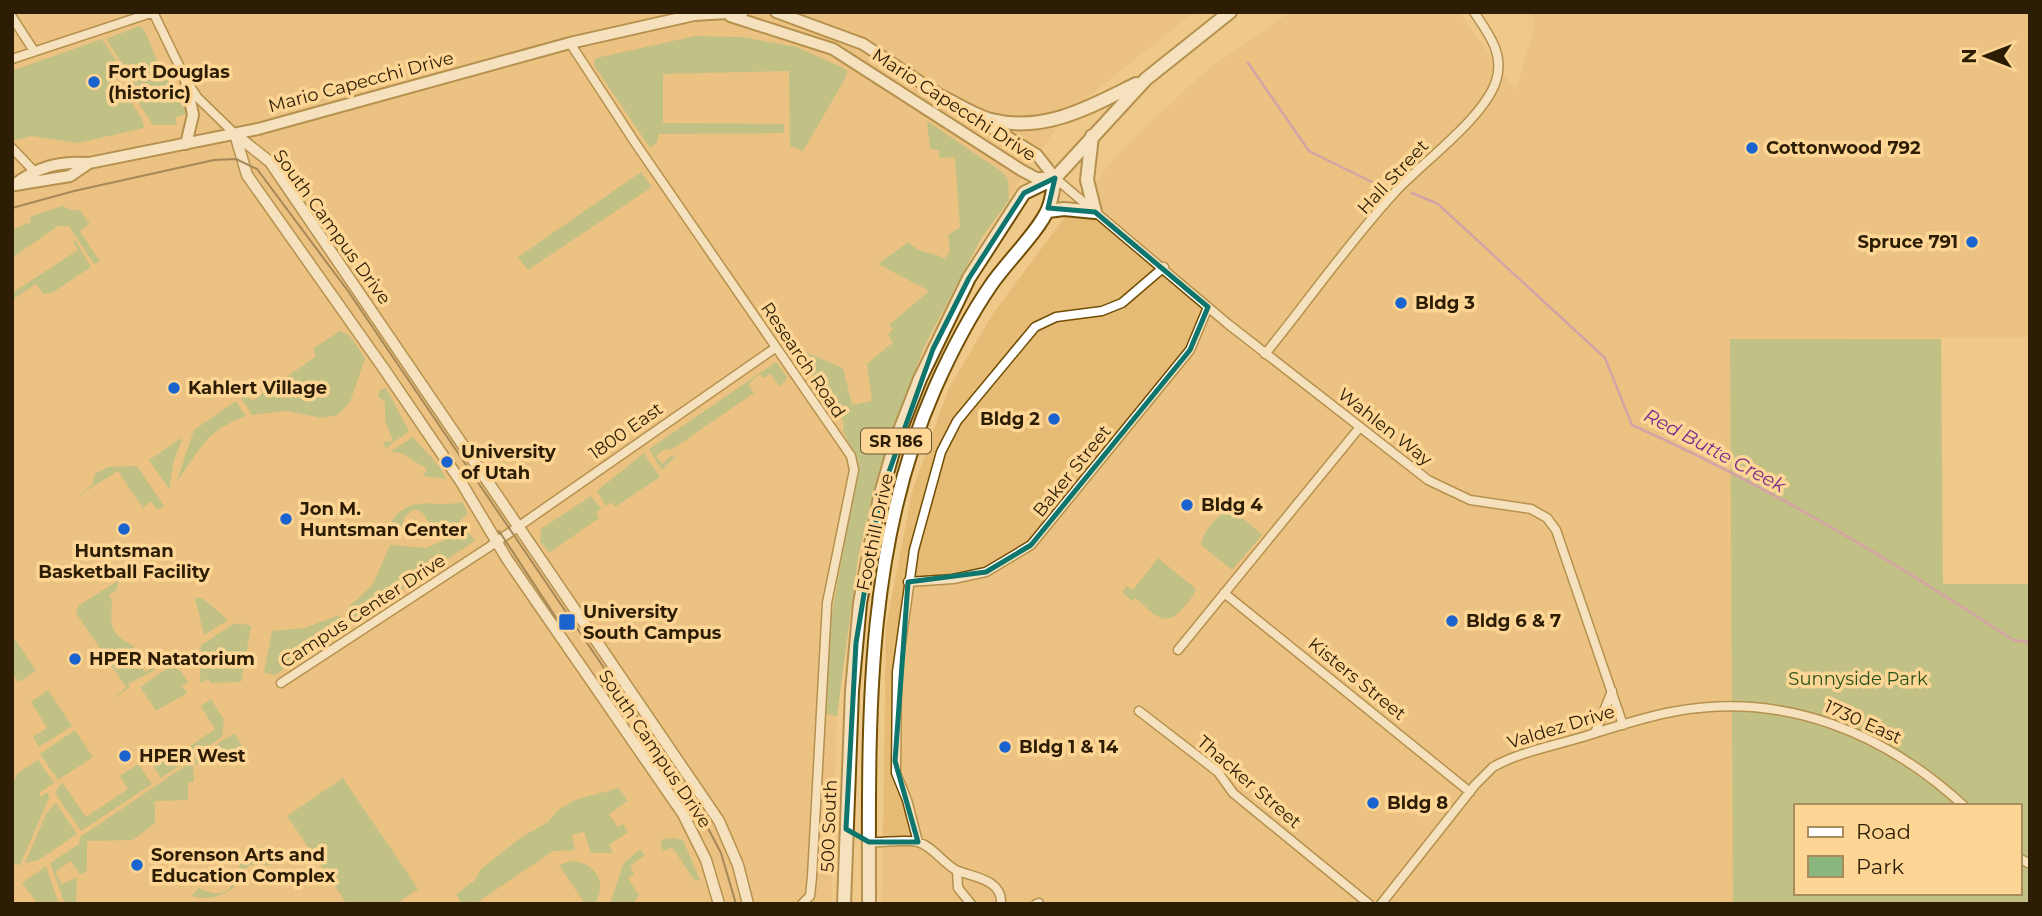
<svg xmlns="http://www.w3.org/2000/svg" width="2042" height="916" viewBox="0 0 2042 916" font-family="Montserrat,sans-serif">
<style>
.built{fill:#e6bb75}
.green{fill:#8bb77f;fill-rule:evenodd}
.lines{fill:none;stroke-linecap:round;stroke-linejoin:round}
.stream{stroke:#b576c5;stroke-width:2.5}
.minor-casing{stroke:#704e04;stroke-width:11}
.tertiary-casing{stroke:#704e04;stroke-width:13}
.secondary-casing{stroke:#704e04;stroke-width:14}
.primary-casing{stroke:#704e04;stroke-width:16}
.minor{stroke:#fff;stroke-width:8}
.tertiary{stroke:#fff;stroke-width:10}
.secondary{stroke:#fff;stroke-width:10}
.primary{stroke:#fff;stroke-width:12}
.tram{stroke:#4f3b1c;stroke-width:2}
.marked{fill:none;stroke:#0f766e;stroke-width:5;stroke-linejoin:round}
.poi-dot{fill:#1b63ce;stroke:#fdd696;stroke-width:2.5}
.labels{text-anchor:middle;stroke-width:7;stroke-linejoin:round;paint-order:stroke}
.shield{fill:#fdd696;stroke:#6b5430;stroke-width:2}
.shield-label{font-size:16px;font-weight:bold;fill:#2c1d04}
.poi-label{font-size:18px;font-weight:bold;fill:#2c1d04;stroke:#fdd696;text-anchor:start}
.street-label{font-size:18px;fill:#2c1d04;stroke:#fdd696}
.park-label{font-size:18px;fill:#28531c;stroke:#fdd696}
.water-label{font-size:19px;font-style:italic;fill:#792d8c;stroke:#fdd696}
</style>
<rect width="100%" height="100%" fill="#efc98a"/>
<path class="built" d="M 12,12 L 1195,12 L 1070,111 L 1037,155 L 981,239 L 924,347 L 892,432 L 858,557 L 837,716 L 831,904 L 12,904 Z
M 1290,12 L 1459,12 L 1516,91 L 1535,24 L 1531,12 L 2030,12 L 2030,337 L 1730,340 L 1733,904 L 882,904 L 886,627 L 912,492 L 948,390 L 992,315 L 1062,221 L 1124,147 L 1209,68 Z"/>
<path class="green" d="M 139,26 L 144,29 L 162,72 L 185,108 L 186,114 L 175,117 L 177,125 L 153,125 L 126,84 L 139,74 L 132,63 L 124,67 L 106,39 Z
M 695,36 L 741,37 L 797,47 L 847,70 L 846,77 L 803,151 L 790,146 L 789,71 L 663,74 L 663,123 L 784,124 L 784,133 L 658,134 L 658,141 L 650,148 L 594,65 L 596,58 Z
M 102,39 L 121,68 L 108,77 L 117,89 L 122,87 L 142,119 L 144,128 L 77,143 L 32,136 L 12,141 L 14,70 Z
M 927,121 L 1001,171 L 1008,179 L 1009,200 L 981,239 L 924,347 L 892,432 L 873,493 L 858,557 L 837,716 L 824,714 L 831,619 L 859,461 L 843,432 L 844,423 L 797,354 L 790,356 L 787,353 L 796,348 L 843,368 L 852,405 L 872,401 L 867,364 L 893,342 L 888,335 L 893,329 L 889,325 L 929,291 L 878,264 L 908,242 C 925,257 930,249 944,259 L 950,252 L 948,235 L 960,227 L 955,157 L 939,158 L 939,150 L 930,149 Z
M 641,172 L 652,187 L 528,270 L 518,257 Z
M 62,206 L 75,211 L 79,209 L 90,224 L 80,231 L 100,262 L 94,264 L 69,226 L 58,226 L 12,258 L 12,230 L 31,222 L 30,217 Z
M 76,241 L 91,267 L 52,293 L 43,294 L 36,284 L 12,300 L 12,293 L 78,250 L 73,242 Z
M 340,331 L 350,336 L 365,358 L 350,402 L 338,415 L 321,418 L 286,411 L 252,415 L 241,398 L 244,396 L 253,400 L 315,357 L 314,348 Z
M 1730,339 L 1941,339 L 1943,584 L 2030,584 L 2030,904 L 1733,904 ZM 1795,806 L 2019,806 L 2019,893 L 1795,893 Z
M 776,362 L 787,377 L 785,382 L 779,386 L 771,374 L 764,378 L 760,374 L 748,384 L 754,393 L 671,450 L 665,449 L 656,456 L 662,464 L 671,456 L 676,456 L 662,470 L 649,449 Z
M 386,388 L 409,431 L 386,448 L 383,442 L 393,441 L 385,421 L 385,402 L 378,397 L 380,390 Z
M 236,401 L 246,416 C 202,433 202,449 177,481 L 194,430 Z
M 183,437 L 174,460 L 169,489 L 149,460 Z
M 413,437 C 423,451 440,462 446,479 L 423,476 L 427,469 L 401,453 L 390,452 Z
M 644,453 L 660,477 L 615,507 L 611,502 L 606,506 L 597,491 Z
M 137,466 L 164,506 L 157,510 L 151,501 L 143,508 L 118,471 L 78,496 L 92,485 L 95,474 L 108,467 Z
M 591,496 L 601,509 L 596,513 L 599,518 L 549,553 L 540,541 L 541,529 Z
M 462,502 L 468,513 L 451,530 L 435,533 L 423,513 L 415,509 L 405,516 L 399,538 L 391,535 L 392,520 C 414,493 433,509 462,502 Z
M 1232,509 L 1262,535 L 1232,570 L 1201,545 C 1202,532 1216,519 1225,510 Z
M 463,527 L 475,541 L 401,590 L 396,590 L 352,619 L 346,610 L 373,584 L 390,545 L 426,548 L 445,540 Z
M 1158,558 L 1196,589 C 1194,596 1189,601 1184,607 C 1164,631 1154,613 1135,598 L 1132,601 L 1122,592 L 1127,586 L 1133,590 Z
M 119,580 L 117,590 L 109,595 C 119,611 97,629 134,646 L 132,652 L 145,672 L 153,667 L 155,670 L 128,684 L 130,687 L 114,698 L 126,687 L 76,613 L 78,606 Z
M 195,598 L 202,598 L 228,620 L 204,635 Z
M 339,615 L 344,624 L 323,638 L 322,644 L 275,675 L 264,673 L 272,631 L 305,628 Z
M 240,623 L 251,626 L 241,682 L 211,683 L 208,679 L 200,683 L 201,645 L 232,625 Z
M 13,636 L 36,671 L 18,682 L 12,673 Z
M 175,663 L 188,682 L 182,686 L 187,693 L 156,711 L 140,687 Z
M 48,690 L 72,726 L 39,747 L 33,737 L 47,728 L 31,702 Z
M 211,699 L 224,720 L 222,737 L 161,778 L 148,757 L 166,745 L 175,757 L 215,729 L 201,706 Z
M 75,730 L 93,757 L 58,780 L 40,754 Z
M 234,733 L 244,749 L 244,762 L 236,762 L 235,754 L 207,755 L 207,763 L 193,764 L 194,782 L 188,782 L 188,800 L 155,801 L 155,823 L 133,840 L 87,841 L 87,871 L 80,875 L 71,861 L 55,872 L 62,884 L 77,877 L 76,904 L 65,904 L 50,863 L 79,844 L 80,837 Z
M 38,760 L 54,783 L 39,793 L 41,797 L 48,792 L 49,798 L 20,865 L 12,864 L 12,785 L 18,773 Z
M 138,764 L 152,784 L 81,831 L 55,793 L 62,782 L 86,817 L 128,789 L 120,776 Z
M 343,778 L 418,889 L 396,904 L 347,904 L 287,816 Z
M 619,788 L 628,801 L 609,814 L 618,827 L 623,824 L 628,832 L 609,845 L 613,853 L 591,853 L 584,832 L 572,835 L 575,850 L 553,851 L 475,904 L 462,904 L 456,894 L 474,881 L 481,869 L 520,838 L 548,822 L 557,811 L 575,800 Z
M 56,803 L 77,834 L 39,860 L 25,863 L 46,814 Z
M 673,838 L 683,840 L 700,880 L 695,881 L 672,847 L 664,851 L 660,845 L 663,839 Z
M 260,847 L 268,847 L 277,860 L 275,865 L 248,865 C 240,890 217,903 191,896 L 199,888 C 235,906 234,876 243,855 Z
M 640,849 L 645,855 L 630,866 L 634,874 L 628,879 L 639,895 L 633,904 L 610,904 L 623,864 Z
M 571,861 C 595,862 608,882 595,904 L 585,904 L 559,865 Z
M 46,866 L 59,904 L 38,904 L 22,883 Z"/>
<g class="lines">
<path class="stream" d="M 1248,63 L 1309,151 L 1372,182
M 1412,193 L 1438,204 L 1605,358 L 1632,425 C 1765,484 1892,560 2013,640 L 2030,642"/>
<defs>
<path id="minor" d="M 153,12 L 186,80 L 197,97 L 235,134
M 12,17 L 34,51
M 570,43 L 636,144 L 851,456 L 854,470 L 827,603 L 812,877 L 810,896 L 802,904
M 12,59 L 154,12
M 12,148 L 33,170
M 1055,178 L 1228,324 L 1428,480 L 1470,500 L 1531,509 L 1547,518 L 1556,530 L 1623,725
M 1265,354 C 1309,300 1349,242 1396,191 C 1423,162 1484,118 1496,81 C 1505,54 1488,33 1474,12
M 908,582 L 953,579 L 986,572 L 1031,545 L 1190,350 L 1208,307
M 1224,593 L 1470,792
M 1178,650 L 1360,427
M 281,683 L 489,547 L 775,348
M 1139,711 L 1218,772 L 1233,793 L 1369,904
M 1595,733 L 1612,691
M 869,842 C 884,843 904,839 918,842 C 934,847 944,865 958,871 C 974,877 1003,880 1001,904
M 918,842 L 907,800 L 896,773 L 897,672 L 914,550 L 941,452 L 957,421 L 1035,327 L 1056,317 L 1102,311 L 1122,303 L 1164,267
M 2019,858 L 2030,864
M 957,871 L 958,888 L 971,904
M 1036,904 L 1039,903
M 1381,904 L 1475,785 L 1493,767 C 1521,751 1558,745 1589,735 C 1618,726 1647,716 1677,711 C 1786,692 1885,733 1964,806"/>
<path id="tertiary" d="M 235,134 L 270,162 L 719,821 L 738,865 L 748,904
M 235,134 L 247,175 L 384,369 L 461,482 L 507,559 L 683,814 L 706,860 L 719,904"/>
<path id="secondary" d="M 776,12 L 863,44 L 949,101
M 730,16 L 833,49 L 1021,170 L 1036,178 L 1053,178
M 978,119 L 1037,155 L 1055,178
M 186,144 L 193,115 L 186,80
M 14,185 C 37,167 59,161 89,163 L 258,129 L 570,43 L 694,15 L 743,12
M 15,185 L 70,176 L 89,163"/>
<path id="primary" d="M 942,97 C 957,104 975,116 991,120 C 1045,133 1090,107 1136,84
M 1048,211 L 1064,209 L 1095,212 L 1087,180 L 1092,136
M 844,904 L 852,691 L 860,603 L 880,497 L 897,438 L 920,379 L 969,278 L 1024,193 L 1055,178 L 1146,79 L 1230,12
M 869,904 C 869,729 863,551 935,388 C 951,352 969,317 991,285 C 1005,264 1039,231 1048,209 C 1052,200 1053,188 1055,178"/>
</defs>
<use href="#minor" class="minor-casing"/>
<use href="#tertiary" class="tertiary-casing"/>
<use href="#secondary" class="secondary-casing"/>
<use href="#primary" class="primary-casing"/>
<use href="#minor" class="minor"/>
<use href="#tertiary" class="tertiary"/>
<use href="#secondary" class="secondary"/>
<use href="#primary" class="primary"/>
<path class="tram" d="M 12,208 L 74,191 L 214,160 L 236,159 L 257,169 L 348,291 L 691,796 L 721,853 L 736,904
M 499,531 L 557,619
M 597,677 L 627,720"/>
</g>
<path d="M0 0H2042V916H0ZM 1055,178 L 1048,208 L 1095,212 L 1208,307 L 1190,350 L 1031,545 L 986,572 L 908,582 L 895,761 L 918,842 L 869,842 L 846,829 L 856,643 L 880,497 L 933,349 L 969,278 L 1024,193 Z" fill="#efc98a" fill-opacity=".55" fill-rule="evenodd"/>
<path class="marked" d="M 1055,178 L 1048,208 L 1095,212 L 1208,307 L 1190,350 L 1031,545 L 986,572 L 908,582 L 895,761 L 918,842 L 869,842 L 846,829 L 856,643 L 880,497 L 933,349 L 969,278 L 1024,193 Z"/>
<g class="poi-dot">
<circle cx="94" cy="82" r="7"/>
<circle cx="1752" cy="148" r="7"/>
<circle cx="1972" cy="242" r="7"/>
<circle cx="1401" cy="303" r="7"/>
<circle cx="174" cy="388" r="7"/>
<circle cx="1054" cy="419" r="7"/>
<circle cx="447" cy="462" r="7"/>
<circle cx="1187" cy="505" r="7"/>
<circle cx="286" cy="519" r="7"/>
<circle cx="124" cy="529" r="7"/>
<circle cx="1452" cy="621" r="7"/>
<rect x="558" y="613" width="18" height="18" rx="3.5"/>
<circle cx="75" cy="659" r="7"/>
<circle cx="1005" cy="747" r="7"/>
<circle cx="125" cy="756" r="7"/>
<circle cx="1373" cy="803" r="7"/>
<circle cx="137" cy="865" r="7"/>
</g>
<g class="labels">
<rect class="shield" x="861" y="428.5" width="70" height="25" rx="5"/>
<g class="shield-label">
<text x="896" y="447">SR 186</text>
</g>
<g class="poi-label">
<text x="108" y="78">Fort Douglas<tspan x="108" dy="21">(historic)</tspan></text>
<text x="1766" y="154">Cottonwood 792</text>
<text x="1958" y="248" text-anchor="end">Spruce 791</text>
<text x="1415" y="309">Bldg 3</text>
<text x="188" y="394">Kahlert Village</text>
<text x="1040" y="425" text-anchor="end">Bldg 2</text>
<text x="461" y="458">University<tspan x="461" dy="21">of Utah</tspan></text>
<text x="1201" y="511">Bldg 4</text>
<text x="300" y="515">Jon M.<tspan x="300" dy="21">Huntsman Center</tspan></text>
<text x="124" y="557" text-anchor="middle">Huntsman<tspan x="124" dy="21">Basketball Facility</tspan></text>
<text x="583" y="618">University<tspan x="583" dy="21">South Campus</tspan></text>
<text x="1466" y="627">Bldg 6 &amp; 7</text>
<text x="89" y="665">HPER Natatorium</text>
<text x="1019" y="753">Bldg 1 &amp; 14</text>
<text x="139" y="762">HPER West</text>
<text x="1387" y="809">Bldg 8</text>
<text x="151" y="861">Sorenson Arts and<tspan x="151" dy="21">Education Complex</tspan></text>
</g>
<g class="street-label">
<text transform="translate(361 82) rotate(-15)" y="6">Mario Capecchi Drive</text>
<text transform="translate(954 105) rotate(33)" y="6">Mario Capecchi Drive</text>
<text transform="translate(1393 177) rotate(-47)" y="6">Hall Street</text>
<text transform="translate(332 227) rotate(54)" y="6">South Campus Drive</text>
<text transform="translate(803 360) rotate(56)" y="6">Research Road</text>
<text transform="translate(1385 427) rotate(38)" y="6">Wahlen Way</text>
<text transform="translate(626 431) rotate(-35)" y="6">1800 East</text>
<text transform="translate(1072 471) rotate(-51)" y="6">Baker Street</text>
<text transform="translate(875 532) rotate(-78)" y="6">Foothill Drive</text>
<text transform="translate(363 611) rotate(-33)" y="6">Campus Center Drive</text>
<text transform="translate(1357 679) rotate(39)" y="6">Kisters Street</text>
<text transform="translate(1863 722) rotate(24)" y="6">1730 East</text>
<text transform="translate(1561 727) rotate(-17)" y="6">Valdez Drive</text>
<text transform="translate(655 749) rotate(56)" y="6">South Campus Drive</text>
<text transform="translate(1249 782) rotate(41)" y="6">Thacker Street</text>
<text transform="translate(829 826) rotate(-88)" y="6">500 South</text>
</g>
<g class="park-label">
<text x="1858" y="685">Sunnyside Park</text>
</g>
<g class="water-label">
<text transform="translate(1715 450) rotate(28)" y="7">Red Butte Creek</text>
</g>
</g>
<rect width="2042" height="916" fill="none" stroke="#2c1d04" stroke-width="28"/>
<rect x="1794" y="804" width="228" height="91" fill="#fdd696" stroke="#a98c5c" stroke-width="2"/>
<rect x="1808" y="827" width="35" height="10" fill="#ffffff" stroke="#a98c5c" stroke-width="2"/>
<text x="1856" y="839" font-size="21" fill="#2c1d04">Road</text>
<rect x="1808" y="856" width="35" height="21" fill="#8bb77f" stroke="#a98c5c" stroke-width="2"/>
<text x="1856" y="874" font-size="21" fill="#2c1d04">Park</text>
<g transform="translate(1986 56) rotate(270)" stroke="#fdd696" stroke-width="5" paint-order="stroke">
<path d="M0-5L12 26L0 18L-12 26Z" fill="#2c1d04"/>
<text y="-10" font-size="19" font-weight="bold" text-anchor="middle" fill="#2c1d04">N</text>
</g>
</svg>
